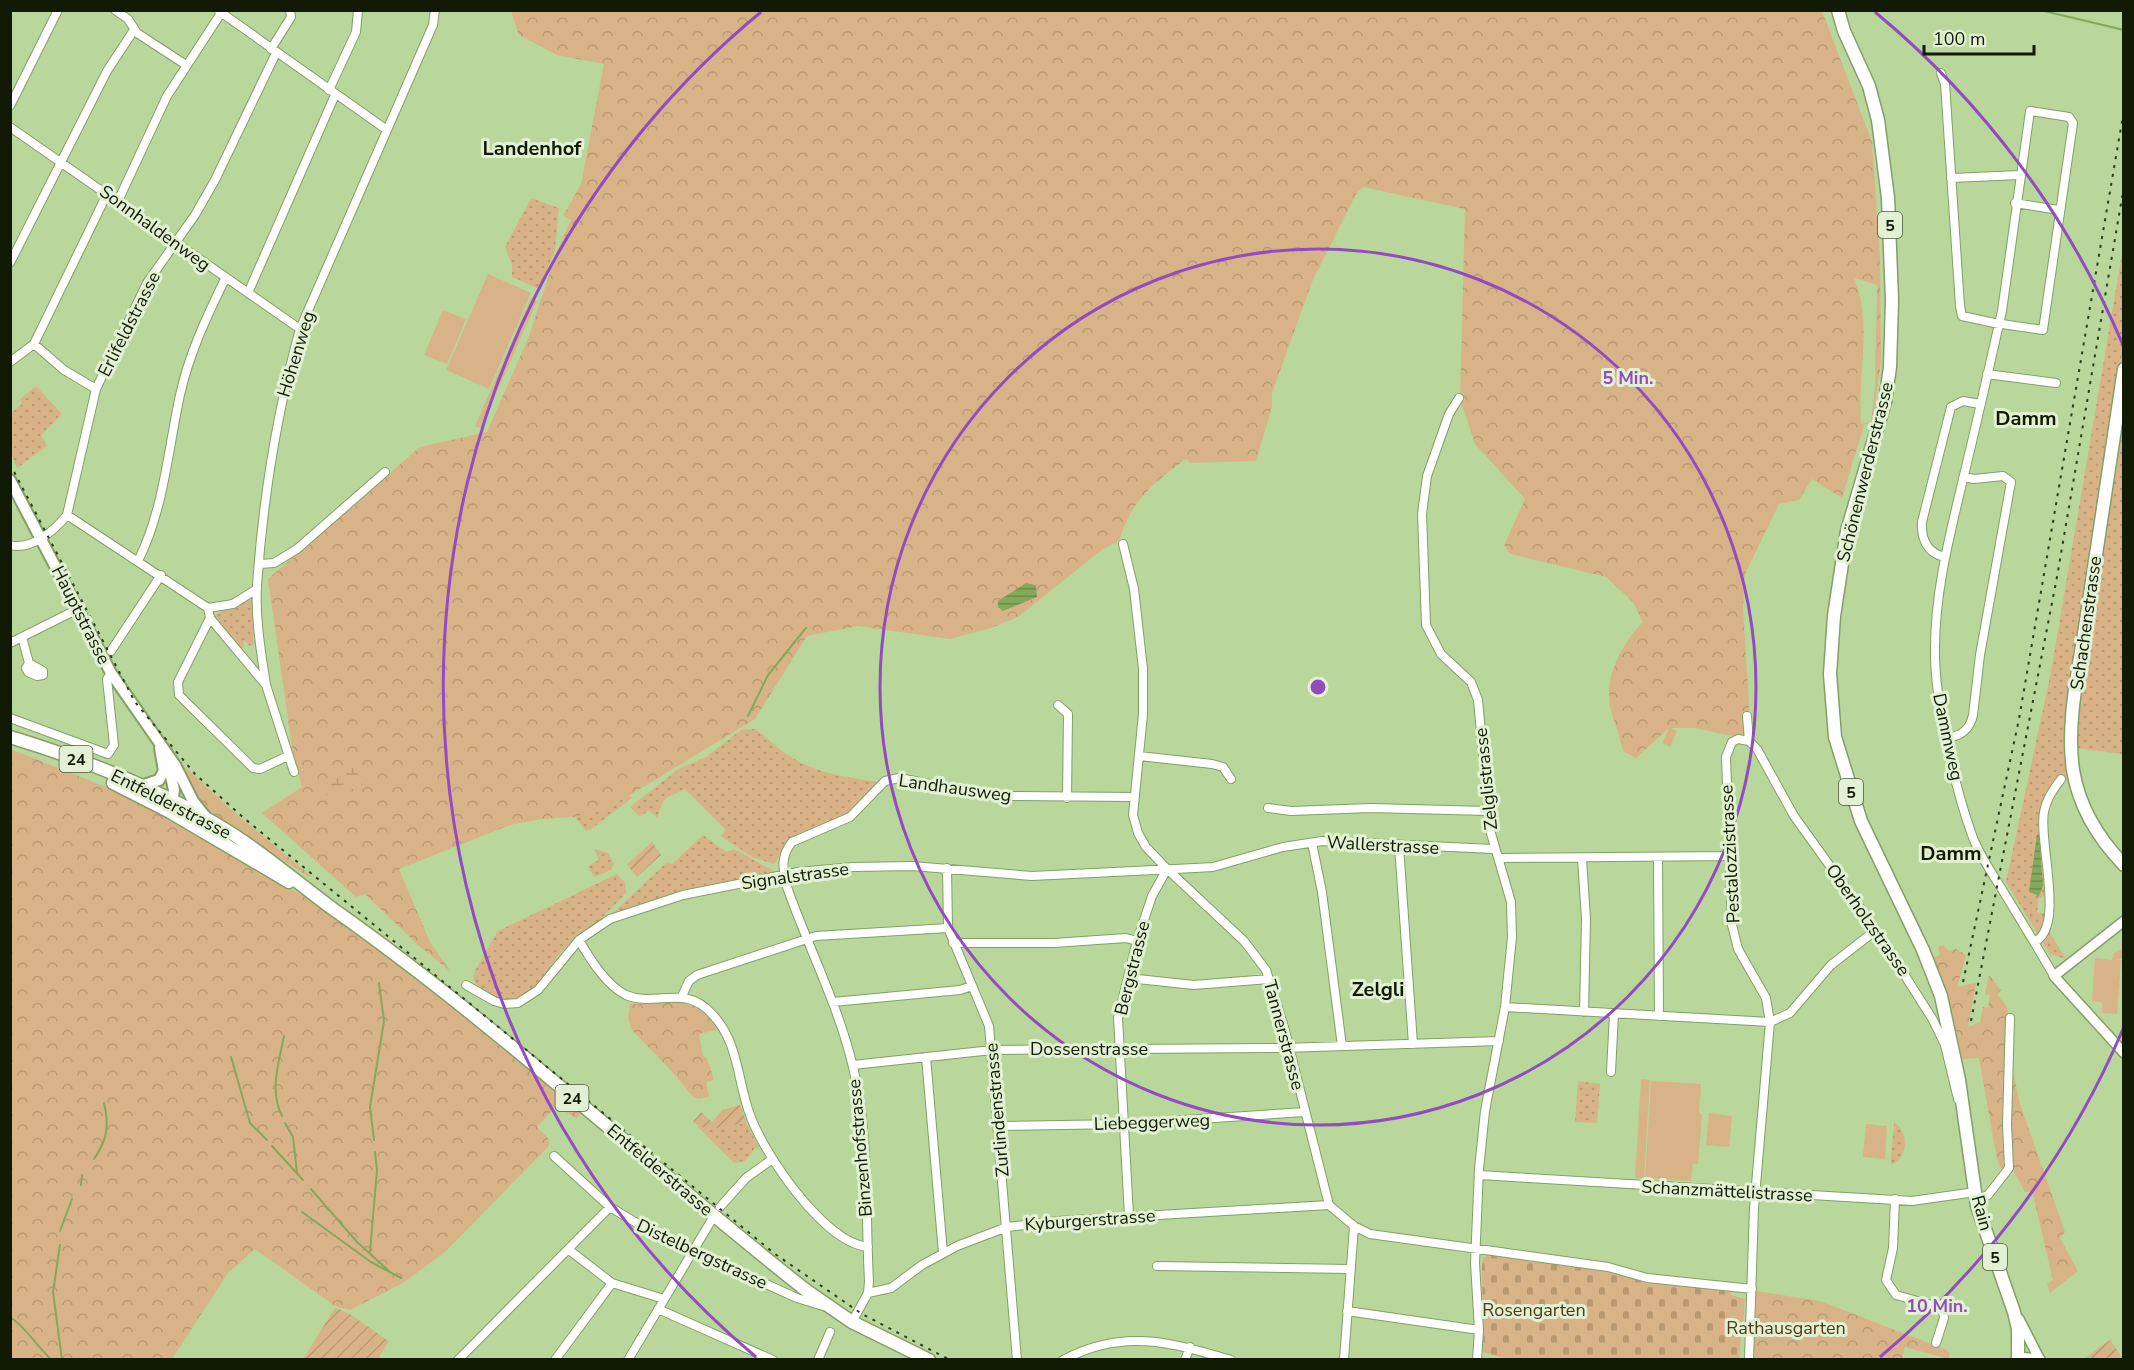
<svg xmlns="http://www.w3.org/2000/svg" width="2134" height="1370" viewBox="0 0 2134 1370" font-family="'Nunito Sans',sans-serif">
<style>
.grass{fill:url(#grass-dots)}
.forest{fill:url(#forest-crowns);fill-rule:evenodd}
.wetland{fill:url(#wetland-marsh)}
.cemetery{fill:url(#cemetery-stones)}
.garden{fill:url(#garden-furrows)}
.pitch{fill:#d9b388}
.water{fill:url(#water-rules)}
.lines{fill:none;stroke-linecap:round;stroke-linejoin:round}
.stream{stroke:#84a95b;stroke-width:2}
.minor-casing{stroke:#849f67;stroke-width:10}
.tertiary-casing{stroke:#849f67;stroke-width:12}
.secondary-casing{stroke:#849f67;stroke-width:14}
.primary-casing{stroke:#849f67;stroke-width:15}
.minor{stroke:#fff;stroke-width:8}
.tertiary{stroke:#fff;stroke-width:9}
.secondary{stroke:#fff;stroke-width:10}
.primary{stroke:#fff;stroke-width:12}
.rail{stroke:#2e3c20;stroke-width:2;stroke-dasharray:3 6;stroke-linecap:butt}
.ring{fill:none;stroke:#924cc0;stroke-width:3}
.labels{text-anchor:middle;stroke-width:6;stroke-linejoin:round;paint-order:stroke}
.shield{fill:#e2f1d4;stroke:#4f5a43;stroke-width:1.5}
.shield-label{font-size:16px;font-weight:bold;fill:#101a05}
.street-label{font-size:18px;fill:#101a05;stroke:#e2f1d4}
.park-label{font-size:18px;fill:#513819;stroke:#e2f1d4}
.neighbourhood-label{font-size:20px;font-weight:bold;fill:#101a05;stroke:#e2f1d4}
.centre{fill:#924cc0;stroke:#e2f1d4;stroke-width:3}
.ring-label{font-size:18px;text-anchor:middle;font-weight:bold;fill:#924cc0;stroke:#e2f1d4;stroke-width:6;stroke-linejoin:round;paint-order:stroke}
</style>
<defs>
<pattern id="grass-dots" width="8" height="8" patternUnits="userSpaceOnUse" patternTransform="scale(1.5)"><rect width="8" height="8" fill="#d9b388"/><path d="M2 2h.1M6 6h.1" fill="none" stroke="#b99974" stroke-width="1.8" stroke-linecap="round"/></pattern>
<pattern id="forest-crowns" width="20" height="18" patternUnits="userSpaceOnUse" patternTransform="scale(1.5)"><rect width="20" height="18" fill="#d9b388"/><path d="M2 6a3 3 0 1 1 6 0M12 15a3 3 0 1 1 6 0" fill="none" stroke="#b99974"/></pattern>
<pattern id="wetland-marsh" width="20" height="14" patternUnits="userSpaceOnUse" patternTransform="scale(1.5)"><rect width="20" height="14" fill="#d9b388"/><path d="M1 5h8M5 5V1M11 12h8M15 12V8" fill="none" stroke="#b99974"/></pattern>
<pattern id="cemetery-stones" width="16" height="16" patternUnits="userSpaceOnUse" patternTransform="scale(1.5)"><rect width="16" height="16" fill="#d9b388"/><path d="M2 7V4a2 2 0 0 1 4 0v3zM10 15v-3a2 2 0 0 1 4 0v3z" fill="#b99974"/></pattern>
<pattern id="garden-furrows" width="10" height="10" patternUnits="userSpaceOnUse" patternTransform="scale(1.5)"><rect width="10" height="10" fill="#d9b388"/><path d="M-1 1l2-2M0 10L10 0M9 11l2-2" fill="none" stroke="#b99974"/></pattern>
<pattern id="water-rules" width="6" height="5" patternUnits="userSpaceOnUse" patternTransform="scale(1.5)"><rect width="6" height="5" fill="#84a95b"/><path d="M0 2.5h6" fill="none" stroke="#6b8949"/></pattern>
</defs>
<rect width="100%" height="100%" fill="#b9d69b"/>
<path class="grass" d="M 531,198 L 559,208 L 555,250 L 539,289 L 512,277 L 512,265 L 505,247 Z
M 2123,248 L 2123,346 L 2086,597 L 2073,787 L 2063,777 L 2042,807 L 2045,895 L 2039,898 L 2037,912 L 2046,914 L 2050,933 L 2066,959 L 2050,954 L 2006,882 L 2051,672 Z
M 36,386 L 62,414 L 41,435 L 47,446 L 17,468 L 11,454 L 11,413 L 22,404 L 20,399 Z
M 2123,403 L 2123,754 L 2075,748 L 2076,720 Z
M 250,597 L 253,599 L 254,620 L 252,623 L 254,623 L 253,642 L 256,643 L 250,646 L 243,640 L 244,647 L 240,649 L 215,619 L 215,615 Z
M 749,729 L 755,729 C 766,736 774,746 785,753 C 813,773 847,778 880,782 L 866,800 L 843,817 L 789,841 L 774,864 L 752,857 L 721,836 L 726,830 L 685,789 L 668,797 L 662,803 L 657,818 L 649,810 L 640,817 L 630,807 L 680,768 L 706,757 L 741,730 Z
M 630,795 L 632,798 L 590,830 L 586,831 L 575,817 L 604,809 Z
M 703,835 L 726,852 L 734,849 L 776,872 L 753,875 L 753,878 L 611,915 L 667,862 L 672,864 Z
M 594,849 L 608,853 L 614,864 L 611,870 L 594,877 L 588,866 L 599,860 Z
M 617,874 L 625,883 L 626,893 L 598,922 L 562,951 L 532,991 L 517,999 L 507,1000 L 491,996 L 476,986 L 473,976 L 476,969 L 498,931 Z
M 1578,1081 L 1600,1084 L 1597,1123 L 1575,1122 Z
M 746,1122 L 759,1148 L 755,1148 L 745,1161 L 734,1163 L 697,1126 L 711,1128 Z
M 1894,1122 C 1909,1132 1909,1157 1891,1165 C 1890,1152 1894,1135 1894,1122 Z"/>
<path class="forest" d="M 511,11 L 1822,11 L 1872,142 L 1880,258 L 1881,363 L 1872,423 L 1864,425 L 1842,498 L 1812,479 L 1799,500 L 1779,504 L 1745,574 L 1743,608 L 1751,737 L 1727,735 L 1695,728 L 1671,728 L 1677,731 L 1670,747 L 1662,743 L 1669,728 L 1636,758 L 1623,751 C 1620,737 1615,724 1611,711 C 1603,678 1621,645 1643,622 L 1633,602 L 1606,577 L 1510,554 L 1504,545 L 1525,499 L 1475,444 L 1460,399 L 1465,209 L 1363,187 L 1356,194 L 1312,282 L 1272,393 L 1272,407 L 1256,461 L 1190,463 L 1186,459 C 1154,482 1130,502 1119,541 L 1103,549 L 1018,617 L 991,628 L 950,639 L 858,626 L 807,636 L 755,719 L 630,795 L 604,809 L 575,817 L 540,819 L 510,825 L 399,869 L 430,942 L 451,972 L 418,945 L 365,894 L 356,897 L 262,813 L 302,787 L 293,754 L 268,579 L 420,447 L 487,432 L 529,336 L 557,251 L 571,220 L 563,216 L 581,184 L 604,64 L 557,55 L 519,35 ZM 1854,278 L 1877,285 L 1875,387 L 1871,422 L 1861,424 C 1857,377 1873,323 1854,278 Z
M 165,744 L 182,764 L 229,808 L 310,875 L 309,877 L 213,815 L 201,803 Z
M 10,749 L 119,792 L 171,818 L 313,902 L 391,954 L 581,1113 L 576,1118 L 556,1106 L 537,1127 L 548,1138 L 549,1146 L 446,1251 L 403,1283 L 350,1310 L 335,1306 L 255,1249 L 228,1273 L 172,1359 L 11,1359 Z
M 1944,945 L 1948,951 L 1956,949 L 1966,955 L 1957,987 L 1976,983 L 1968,1027 L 1980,1022 L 1983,1007 L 1988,1008 L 1990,995 L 1985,994 L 1989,975 L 2001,990 L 1997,994 C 2006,1007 2011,1006 2005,1025 L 2006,1158 L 2003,1172 L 1997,1160 L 1979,1058 L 1962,1059 L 1951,1007 L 1934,958 L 1940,954 L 1938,947 Z
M 678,1000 C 698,1004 707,1013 720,1029 L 699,1034 L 703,1056 L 707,1058 L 714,1080 L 706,1082 L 709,1097 L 698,1099 L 692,1096 L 675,1075 L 632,1030 L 628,1019 L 630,1004 L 654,1004 L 655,1001 Z
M 2010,1057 L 2020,1104 L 2065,1232 L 2060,1238 L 2078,1271 L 2050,1293 L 2047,1284 L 2053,1280 L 2032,1191 L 2025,1192 L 2014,1172 L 2009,1122 Z
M 1756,1291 L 1820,1301 L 1947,1350 L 1950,1354 L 1948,1359 L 1905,1347 L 1902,1359 L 1753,1360 Z"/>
<path class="wetland" d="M 352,760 L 363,765 L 367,780 L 358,789 L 339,798 L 325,794 L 324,781 C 336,775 339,764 352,760 Z"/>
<path class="cemetery" d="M 1489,1254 L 1614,1272 L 1646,1283 L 1732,1291 L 1731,1295 L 1745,1299 L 1739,1359 L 1511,1360 L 1483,1352 L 1482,1264 L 1483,1258 Z"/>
<path class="garden" d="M 652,842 L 661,855 L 637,877 L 627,864 Z
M 740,1105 L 746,1122 C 732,1125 705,1134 693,1122 L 701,1112 L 712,1122 L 722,1110 Z
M 335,1308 C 356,1314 370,1330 389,1341 L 378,1359 L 303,1359 Z
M 2110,1340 L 2123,1359 L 2084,1359 Z"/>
<path class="pitch" d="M 488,274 L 531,293 L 489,389 L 446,370 Z
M 531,298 L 537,301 L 481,428 L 475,426 Z
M 443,310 L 466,319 L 447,364 L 424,355 Z
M 2123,948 L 2123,959 L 2114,959 L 2121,960 L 2117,1014 L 2102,1013 L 2102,1002 L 2092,1001 L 2095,958 L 2112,960 L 2114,953 Z
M 1641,1079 L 1650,1080 L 1644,1178 L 1635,1178 Z
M 1651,1081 L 1701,1084 L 1699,1112 L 1702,1115 L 1698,1164 L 1693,1164 L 1691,1181 L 1645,1178 Z
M 1709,1113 L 1732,1116 L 1729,1147 L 1706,1145 Z
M 1866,1124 L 1887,1126 L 1885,1159 L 1863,1157 Z"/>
<path class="water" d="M 1026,583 L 1036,585 L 1037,597 L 1003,611 L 998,607 L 998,601 Z
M 2037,834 L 2039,835 L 2043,886 L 2039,896 L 2029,892 Z"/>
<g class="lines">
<path class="stream" d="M 2040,10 L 2124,30
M 748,716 L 768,675 L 806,628
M 231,1057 L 250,1123 L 267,1140
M 282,1116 C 269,1091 279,1062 284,1036
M 285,1123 L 293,1137 L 297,1173
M 374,1140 L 370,1107 L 384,1021 L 379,983
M 272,1146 L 303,1180
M 94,1159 C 108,1139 109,1125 104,1103
M 81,1185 L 82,1175
M 311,1189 L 357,1242 L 389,1271
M 302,1212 L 371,1262 L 401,1278
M 60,1231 L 72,1199
M 60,1245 L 53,1292 L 62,1360
M 370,1252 L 377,1170 L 375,1152
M 10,1317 C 27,1328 37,1347 52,1360"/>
<defs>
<path id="minor" d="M 115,10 L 128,19 L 137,33 L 186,65
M 219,11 L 387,130
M 271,49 L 291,17 L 290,10
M 1941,73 L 1945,84 L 1960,306 L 1962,316 L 1999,324 L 2002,324 L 2043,330 L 2073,123 L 2069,117 L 2030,111 L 2002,311 C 1989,367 1977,423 1963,479 C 1950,535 1935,590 1935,649 C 1934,698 1955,788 1972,835 C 1979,855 1992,873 2003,891 C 2020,919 2038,948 2054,976
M 329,90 L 356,32 L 358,10
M 10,106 L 58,10
M 10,127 L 300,329
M 1951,178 L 2020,175
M 118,201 L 167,96 L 221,13
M 2015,203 L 2059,210
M 10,263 L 107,71 L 134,30
M 248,293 L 335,95
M 34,344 L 64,370 L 96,389
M 10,362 L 34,344 L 107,194
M 1987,374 L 2056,383
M 1459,398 L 1449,414 L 1427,476 L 1422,514 L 1426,625 L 1441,654 L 1471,682 L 1478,700 L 1490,830 L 1511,902 L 1512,937 L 1505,1007 L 1485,1111 L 1479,1169 L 1475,1263 L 1479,1330 L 1477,1360
M 67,515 L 208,608 L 210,618 L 266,685 L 294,772
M 1123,544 L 1134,589 L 1143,669 L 1143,714 L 1133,815 L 1138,833 L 1146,847 L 1167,869 L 1244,941 L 1266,970 L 1284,1027 L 1329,1205 L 1354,1226 L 1370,1234 L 1608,1267 L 1647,1278 L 1752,1289
M 10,545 C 31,551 55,530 67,515 L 96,389 L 147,283 L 195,215 L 215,180 L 276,53
M 1945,557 C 1927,553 1921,539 1922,522 L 1951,407 L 1963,401 L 1980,404
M 139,559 C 164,508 168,450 180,395 C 189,354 207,316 225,279
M 260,564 L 274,563 L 297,549 L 385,472
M 208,608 L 233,604 L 257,589
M 210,618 L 178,682 L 179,695 L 253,768 L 260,769 L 288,756
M 22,637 L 29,663 L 43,671 L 43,675 L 37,676 L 28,672 L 26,668 L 29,663
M 10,643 L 78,609
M 111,651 L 161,575
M 266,685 C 261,652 255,618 257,585 C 263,499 277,412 300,329 L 433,25 L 435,10
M 1058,705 L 1068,714 L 1067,798
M 1747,716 L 1749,741
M 10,718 L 108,754 L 114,745 L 107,679 L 111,673
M 1947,738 C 1962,736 1970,729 1973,715 L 1980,655 L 2011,482 L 2003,476 L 1974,479 L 1964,477
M 1749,741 L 1757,749 L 1794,816 L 1876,930 L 1933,1020 L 1945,1045 L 1958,1099
M 1139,756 L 1212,764 L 1223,767 L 1231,779
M 1268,808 L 1291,811 L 1371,808 L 1488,811
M 1312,843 L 1322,892 L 1342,1046
M 1399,846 L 1413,1044
M 1500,858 L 1730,856
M 1658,858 L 1659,1016
M 1582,859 L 1586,919 L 1584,1012
M 947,868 L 948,928 L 989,1026 L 1017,1360
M 579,940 C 590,959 606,985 626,995 C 657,1008 684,983 712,1014 C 739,1042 737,1080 750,1115 C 764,1154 824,1243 868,1247
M 2034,942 C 2066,928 2038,841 2044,812 C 2046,799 2054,789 2061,779
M 953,943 L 1054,943 L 1126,938 L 1137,941
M 1128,978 L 1194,985 L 1269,979
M 466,985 L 494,1001 L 504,1004 L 518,1003 L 538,990 L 579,940 L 610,919 L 683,895 L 798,872 L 853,867 L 912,866 L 1032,876 L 1195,868 L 1213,867 L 1283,847 L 1322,841 L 1493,849
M 682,996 L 689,981 L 697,975 L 816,936 L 948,928
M 833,1002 L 960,990 L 972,986
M 1505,1007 L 1770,1022 L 1790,1013 L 1831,965 L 1876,930
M 926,1057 L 943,1253
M 853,1065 L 992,1050 L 1283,1048 L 1499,1041
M 1611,1072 L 1614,1013
M 999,1126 L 1123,1124 L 1305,1112
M 554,1156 L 610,1207 L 655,1234 L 797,1298 L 823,1306
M 1479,1175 L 1912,1201 L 1975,1192
M 1895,1199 L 1893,1248 L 1886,1280 L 1896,1295 L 1932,1305 L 1943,1311 L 1944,1318 L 1936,1343
M 1976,1200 L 1988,1195 L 2009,1168 L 2007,1124 L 2010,1018
M 720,1207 L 746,1178 L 771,1160
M 1129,1216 L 1118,1018 L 1137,941 L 1152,896 L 1167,869
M 569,1250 L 612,1283 L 664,1299
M 1157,1266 L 1350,1269
M 868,1293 L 891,1288 L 922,1265 L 957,1246 L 1007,1227 L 1058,1221 L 1329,1205
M 658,1309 L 773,1360
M 1347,1311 L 1479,1330
M 852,1322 L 868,1293 L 869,1281 C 865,1211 870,1136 853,1067 C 838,1004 808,947 787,887 C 783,869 780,857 792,842 L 850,817 L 885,781 L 899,778 L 976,793 L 1012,796 L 1134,797
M 458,1360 L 610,1207
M 555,1360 L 612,1283
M 628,1360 L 711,1221
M 818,1360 L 830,1332
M 1063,1360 C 1123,1328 1170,1342 1231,1360
M 1185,1360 L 1190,1347
M 1344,1360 L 1354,1226
M 1749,1360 L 1754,1208 L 1770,1022 L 1766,998 L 1738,949 L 1732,925 L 1726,757 L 1732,742 L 1738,739 L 1749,741"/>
<path id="tertiary" d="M 2124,921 L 2054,976 L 2124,1053
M 2019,1319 L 2040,1360
M 2019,1357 L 2040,1359"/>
<path id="secondary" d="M 10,480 L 111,673 L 175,765 L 193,801 L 205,816
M 169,767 L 174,790 L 171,807
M 141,786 L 159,780 L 164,771 L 160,748"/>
<path id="primary" d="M 1838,10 L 1844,31 L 1869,86 L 1878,120 L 1888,198 L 1892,300 L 1890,367 L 1885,402 L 1847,531 L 1834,616 L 1830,674 L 1835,737 L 1861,821 L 1923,950 L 1941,996 L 1959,1080 L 1977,1206 L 2014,1312 L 2018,1329 L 2018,1360
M 2124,369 C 2111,453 2099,537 2086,621 C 2079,669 2066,722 2073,770 C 2079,807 2098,838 2124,865
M 10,737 C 86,760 164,791 231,833 C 267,856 299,884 333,909 C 499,1026 648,1166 807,1291 L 852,1322 L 929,1360
M 113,783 L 170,812 L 289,882"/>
</defs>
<use href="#minor" class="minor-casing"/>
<use href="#tertiary" class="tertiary-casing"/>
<use href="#secondary" class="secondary-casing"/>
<use href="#primary" class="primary-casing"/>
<use href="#minor" class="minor"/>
<use href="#tertiary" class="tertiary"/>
<use href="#secondary" class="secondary"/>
<use href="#primary" class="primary"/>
<path class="rail" d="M 10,464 L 135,702 L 195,774 L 245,819 L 775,1254 L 862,1314 L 950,1360
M 1963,982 L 2019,719 L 2124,110
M 1971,1021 L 2057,577 L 2124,186"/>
</g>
<g class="ring">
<circle cx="1318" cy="687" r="438"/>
<path d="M2123 1029A875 875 0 0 1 1880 1357M756 1357A875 875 0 0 1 761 12M1875 12A875 875 0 0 1 2123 345"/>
</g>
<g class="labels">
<g class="shield">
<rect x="1878" y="212" width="24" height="26" rx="4.5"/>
<rect x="59.5" y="746" width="33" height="26" rx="4.5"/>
<rect x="1839" y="779" width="24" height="26" rx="4.5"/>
<rect x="555.5" y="1085" width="33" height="26" rx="4.5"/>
<rect x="1983" y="1244" width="24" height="26" rx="4.5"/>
</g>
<g class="shield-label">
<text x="1890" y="231">5</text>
<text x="76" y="765">24</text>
<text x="1851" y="798">5</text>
<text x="572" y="1104">24</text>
<text x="1995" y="1263">5</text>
</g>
<g class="street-label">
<text transform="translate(155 228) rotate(36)" y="6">Sonnhaldenweg</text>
<text transform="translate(129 324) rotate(-63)" y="6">Erlifeldstrasse</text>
<text transform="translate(296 354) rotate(-73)" y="6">Höhenweg</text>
<text transform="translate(1865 472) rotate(-76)" y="6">Schönenwerderstrasse</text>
<text transform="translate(81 615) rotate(63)" y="6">Hauptstrasse</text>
<text transform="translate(2086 623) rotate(-82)" y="6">Schachenstrasse</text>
<text transform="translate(1948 737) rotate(78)" y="6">Dammweg</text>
<text transform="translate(1486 779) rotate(-96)" y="6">Zelglistrasse</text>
<text transform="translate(955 788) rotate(8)" y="6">Landhausweg</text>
<text transform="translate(171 804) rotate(27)" y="6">Entfelderstrasse</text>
<text transform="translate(1383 845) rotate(3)" y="6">Wallerstrasse</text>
<text transform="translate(1730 854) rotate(-93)" y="6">Pestalozzistrasse</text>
<text transform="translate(795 876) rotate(-8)" y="6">Signalstrasse</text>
<text transform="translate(1868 920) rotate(55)" y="6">Oberholzstrasse</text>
<text transform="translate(1132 968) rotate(-76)" y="6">Bergstrasse</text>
<text transform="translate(1284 1035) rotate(75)" y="6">Tannerstrasse</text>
<text x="1089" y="1055">Dossenstrasse</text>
<text transform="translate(997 1110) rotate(-95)" y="6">Zurlindenstrasse</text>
<text transform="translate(1152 1122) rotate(-2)" y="6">Liebeggerweg</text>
<text transform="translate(860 1148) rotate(-95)" y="6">Binzenhofstrasse</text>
<text transform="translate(660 1170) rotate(40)" y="6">Entfelderstrasse</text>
<text transform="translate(1727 1191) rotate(3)" y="6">Schanzmättelistrasse</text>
<text transform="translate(1982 1213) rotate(75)" y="6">Rain</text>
<text transform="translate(1090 1220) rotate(-4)" y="6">Kyburgerstrasse</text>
<text transform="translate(702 1254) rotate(25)" y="6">Distelbergstrasse</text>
</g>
<g class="park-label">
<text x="1534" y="1316">Rosengarten</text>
<text x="1786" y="1334">Rathausgarten</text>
</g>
<g class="neighbourhood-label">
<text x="532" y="155">Landenhof</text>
<text x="2026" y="425">Damm</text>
<text x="1951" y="860">Damm</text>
<text x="1378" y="996">Zelgli</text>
</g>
</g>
<circle cx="1318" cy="687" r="9" class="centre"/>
<g class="ring-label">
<text x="1628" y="384">5 Min.</text>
<text x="1937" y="1312">10 Min.</text>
</g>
<rect width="2134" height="1370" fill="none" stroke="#101a05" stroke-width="24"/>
<path d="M1924 45v9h110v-9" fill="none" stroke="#101a05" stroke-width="3"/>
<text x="1933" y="45" font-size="18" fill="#101a05" stroke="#e2f1d4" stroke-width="4.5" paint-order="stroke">100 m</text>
</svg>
